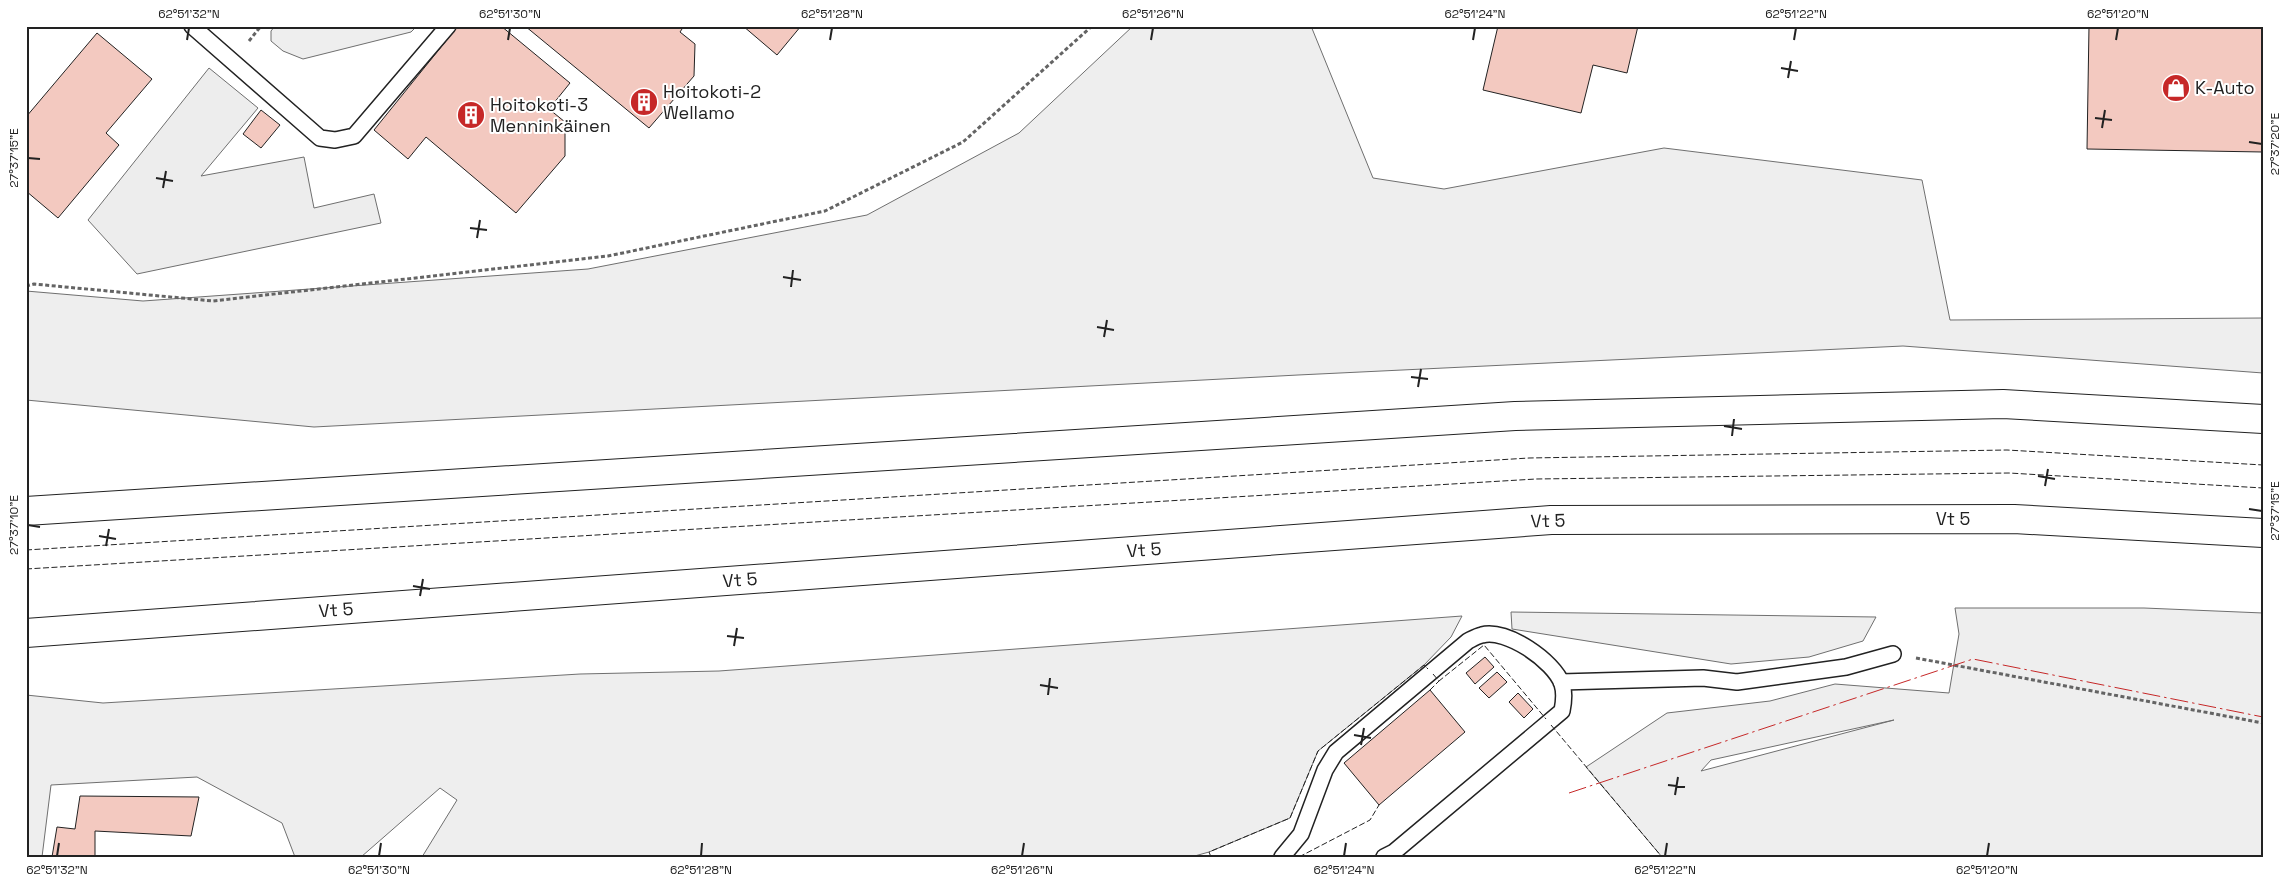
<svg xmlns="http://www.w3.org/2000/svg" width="2289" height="883" viewBox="0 0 2289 883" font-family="'Space Grotesk',sans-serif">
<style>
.green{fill:#eee;stroke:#6f6f6f;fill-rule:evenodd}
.parking{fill:#ededed;stroke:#6f6f6f}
.building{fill:#f3c9c0;stroke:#222}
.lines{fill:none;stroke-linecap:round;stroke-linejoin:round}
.lane-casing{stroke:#222;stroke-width:18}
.highway-casing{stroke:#222;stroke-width:30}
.path{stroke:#646464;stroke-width:3;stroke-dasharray:4 2.5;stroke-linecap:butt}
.lane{stroke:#fff;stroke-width:15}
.highway{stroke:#fff;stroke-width:28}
.fence{stroke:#222;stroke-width:1;stroke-dasharray:6 2.5;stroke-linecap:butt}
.power{stroke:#c62828;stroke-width:1;stroke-dasharray:18 4 2.5 4;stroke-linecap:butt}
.ticks{fill:none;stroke:#222;stroke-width:2}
.labels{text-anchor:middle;stroke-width:4;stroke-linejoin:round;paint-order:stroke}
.poi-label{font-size:18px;fill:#222;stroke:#fff;text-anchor:start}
.street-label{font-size:18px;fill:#222;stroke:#fff}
.neatline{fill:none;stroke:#222;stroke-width:2}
.ticks-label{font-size:12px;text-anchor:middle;fill:#222}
</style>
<rect width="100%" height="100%" fill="#fff"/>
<path class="green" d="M 275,26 L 417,26 L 411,32 L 303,59 L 283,51 L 271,41 L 271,31 Z
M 1133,26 L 1311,26 L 1373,178 L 1444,189 L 1664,148 L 1922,180 L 1950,320 L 2263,318 L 2263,373 L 1903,346 L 1298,375 L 314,427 L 26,400 L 26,291 L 143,301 L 588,269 L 867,215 L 1019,133 Z
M 1955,608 L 2144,608 L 2263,613 L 2263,857 L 1662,857 L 1586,767 L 1667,713 L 1770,701 L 1835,684 L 1949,693 L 1959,634 ZM 1894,720 L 1701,771 L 1711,760 Z
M 1511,612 L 1876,617 L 1863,641 L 1809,657 L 1731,664 L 1512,629 Z
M 1462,616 L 1451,637 L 1424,665 L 1318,751 L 1290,818 L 1209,852 L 1191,857 L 422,857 L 457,800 L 440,788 L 361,857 L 295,857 L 282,823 L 197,777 L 51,785 L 42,857 L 26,857 L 26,695 L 103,703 L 580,674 L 719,671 Z"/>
<path class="parking" d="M 209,68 L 258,108 L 201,176 L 304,157 L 314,208 L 374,194 L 381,223 L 137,274 L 88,220 Z"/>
<path class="building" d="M 458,26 L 501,26 L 570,83 L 549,109 L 565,122 L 565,156 L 516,213 L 426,137 L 408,159 L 374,130 Z
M 525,26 L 684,26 L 680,32 L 695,44 L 694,76 L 649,128 Z
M 743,26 L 801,26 L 777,55 Z
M 1498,26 L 1638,26 L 1627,73 L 1593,65 L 1581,113 L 1483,90 Z
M 2089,26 L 2263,26 L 2263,152 L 2087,149 Z
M 97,33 L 152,79 L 106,133 L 119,145 L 58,218 L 26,191 L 26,117 Z
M 261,110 L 280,125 L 261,148 L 243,134 Z
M 1485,657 L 1494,667 L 1475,684 L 1466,673 Z
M 1497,672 L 1507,682 L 1489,698 L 1479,688 Z
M 1430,690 L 1465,732 L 1379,805 L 1344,763 Z
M 1518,693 L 1533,709 L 1524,718 L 1509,702 Z
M 80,796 L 199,797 L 191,836 L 95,831 L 95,857 L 52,857 L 57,827 L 75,829 Z"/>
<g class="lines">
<defs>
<path id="lane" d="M 192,26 L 320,138 L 335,140 L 354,136 L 448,26
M 1561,682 L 1703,678 L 1737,682 L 1846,667 L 1893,654
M 1282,857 L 1301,834 L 1325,770 L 1336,752 L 1468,641 C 1472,639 1477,636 1482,635 C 1506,628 1554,661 1562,684 C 1565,693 1564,701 1562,711 L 1394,852 L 1384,857"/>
<path id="highway" d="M 26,511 L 1515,416 L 2003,404 L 2263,419
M 26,633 L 1551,520 L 2014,519 L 2263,533"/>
</defs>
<use href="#lane" class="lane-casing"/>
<use href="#highway" class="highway-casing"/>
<path class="path" d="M 249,41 L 261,26
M 26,286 L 34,284 L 213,301 L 608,256 L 825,211 L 963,142 L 1092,26
M 1916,658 L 2263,723"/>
<use href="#lane" class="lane"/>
<use href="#highway" class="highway"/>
<path class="fence" d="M 26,550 L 1529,458 L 2007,450 L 2263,465
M 26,569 L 1536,479 L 2009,473 L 2263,488
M 1433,674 L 1439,681 L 1484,645 L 1546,719
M 1430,690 L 1439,681
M 1551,725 L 1662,857
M 1211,857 L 1209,852 L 1290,818 L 1318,751 L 1424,665 L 1428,669
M 1299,857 L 1370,820 L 1379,805"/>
<path class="power" d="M 1569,793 L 1973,659 L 2263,717"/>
</g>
<path class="ticks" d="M 187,40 L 189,28M 508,40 L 510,28M 830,40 L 832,28M 1151,40 L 1153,28M 1473,40 L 1475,28M 1794,40 L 1796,28M 2116,40 L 2118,28M 1781,68 L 1798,71M 1788,78 L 1791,61M 2095,118 L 2112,120M 2102,128 L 2105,110M 2249,142 L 2262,144M 28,158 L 40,159M 156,178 L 173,181M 163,188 L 166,171M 470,228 L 487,230M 477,238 L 480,220M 783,277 L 801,280M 791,287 L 793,270M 1097,327 L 1114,330M 1104,337 L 1107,320M 1411,377 L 1428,379M 1418,387 L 1421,369M 1724,426 L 1742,429M 1732,436 L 1734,419M 2038,476 L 2055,479M 2045,486 L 2048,469M 2249,509 L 2262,511M 28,525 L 40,527M 99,536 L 116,539M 106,546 L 109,529M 413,586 L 430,589M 420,596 L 423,579M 727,636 L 744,638M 734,646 L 737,628M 1040,685 L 1058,688M 1048,695 L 1050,678M 1354,735 L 1371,738M 1361,745 L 1364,728M 1668,785 L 1685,787M 1675,795 L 1678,777M 57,856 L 59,843M 379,856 L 381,843M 701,856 L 702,843M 1022,856 L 1024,843M 1344,856 L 1346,843M 1665,856 L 1667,843M 1987,856 L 1989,843"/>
<defs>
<symbol id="shop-disc" viewBox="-11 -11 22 22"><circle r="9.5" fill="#c62828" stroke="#fff"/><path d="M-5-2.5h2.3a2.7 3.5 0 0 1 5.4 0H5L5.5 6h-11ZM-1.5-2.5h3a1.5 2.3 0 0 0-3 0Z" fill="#fff"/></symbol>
<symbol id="building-disc" viewBox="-11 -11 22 22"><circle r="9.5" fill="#c62828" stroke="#fff"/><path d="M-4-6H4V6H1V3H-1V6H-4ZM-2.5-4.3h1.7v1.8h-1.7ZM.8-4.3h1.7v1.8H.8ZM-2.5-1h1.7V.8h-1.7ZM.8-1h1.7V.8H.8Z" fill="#fff"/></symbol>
</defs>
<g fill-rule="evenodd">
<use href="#shop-disc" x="2160" y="72" width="32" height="32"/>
<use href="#building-disc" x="628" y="86" width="32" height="32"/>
<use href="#building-disc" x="455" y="99" width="32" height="32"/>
</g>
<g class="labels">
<g class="poi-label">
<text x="2195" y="94">K-Auto</text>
<text x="663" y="98">Hoitokoti-2<tspan x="663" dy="21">Wellamo</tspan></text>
<text x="490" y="111">Hoitokoti-3<tspan x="490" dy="21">Menninkäinen</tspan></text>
</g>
<g class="street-label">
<text x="1953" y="525">Vt 5</text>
<text transform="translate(1548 521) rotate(-2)" y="6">Vt 5</text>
<text transform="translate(1144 550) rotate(-4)" y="6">Vt 5</text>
<text transform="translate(740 580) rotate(-4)" y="6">Vt 5</text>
<text transform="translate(336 610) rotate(-4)" y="6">Vt 5</text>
</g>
</g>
<rect width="2289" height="883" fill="none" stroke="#ffffff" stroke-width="55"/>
<rect x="28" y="28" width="2234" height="828" class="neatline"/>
<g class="ticks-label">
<text x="189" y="18">62°51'32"N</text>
<text x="510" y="18">62°51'30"N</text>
<text x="832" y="18">62°51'28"N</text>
<text x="1153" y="18">62°51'26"N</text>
<text x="1475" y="18">62°51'24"N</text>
<text x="1796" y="18">62°51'22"N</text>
<text x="2118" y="18">62°51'20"N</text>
<text transform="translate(2275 144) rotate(-90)" y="4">27°37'20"E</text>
<text transform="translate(14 158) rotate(-90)" y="4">27°37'15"E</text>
<text transform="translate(2275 511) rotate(-90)" y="4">27°37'15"E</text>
<text transform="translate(14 525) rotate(-90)" y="4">27°37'10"E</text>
<text x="57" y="874">62°51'32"N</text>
<text x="379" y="874">62°51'30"N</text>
<text x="701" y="874">62°51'28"N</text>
<text x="1022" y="874">62°51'26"N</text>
<text x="1344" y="874">62°51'24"N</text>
<text x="1665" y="874">62°51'22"N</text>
<text x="1987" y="874">62°51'20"N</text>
</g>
</svg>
